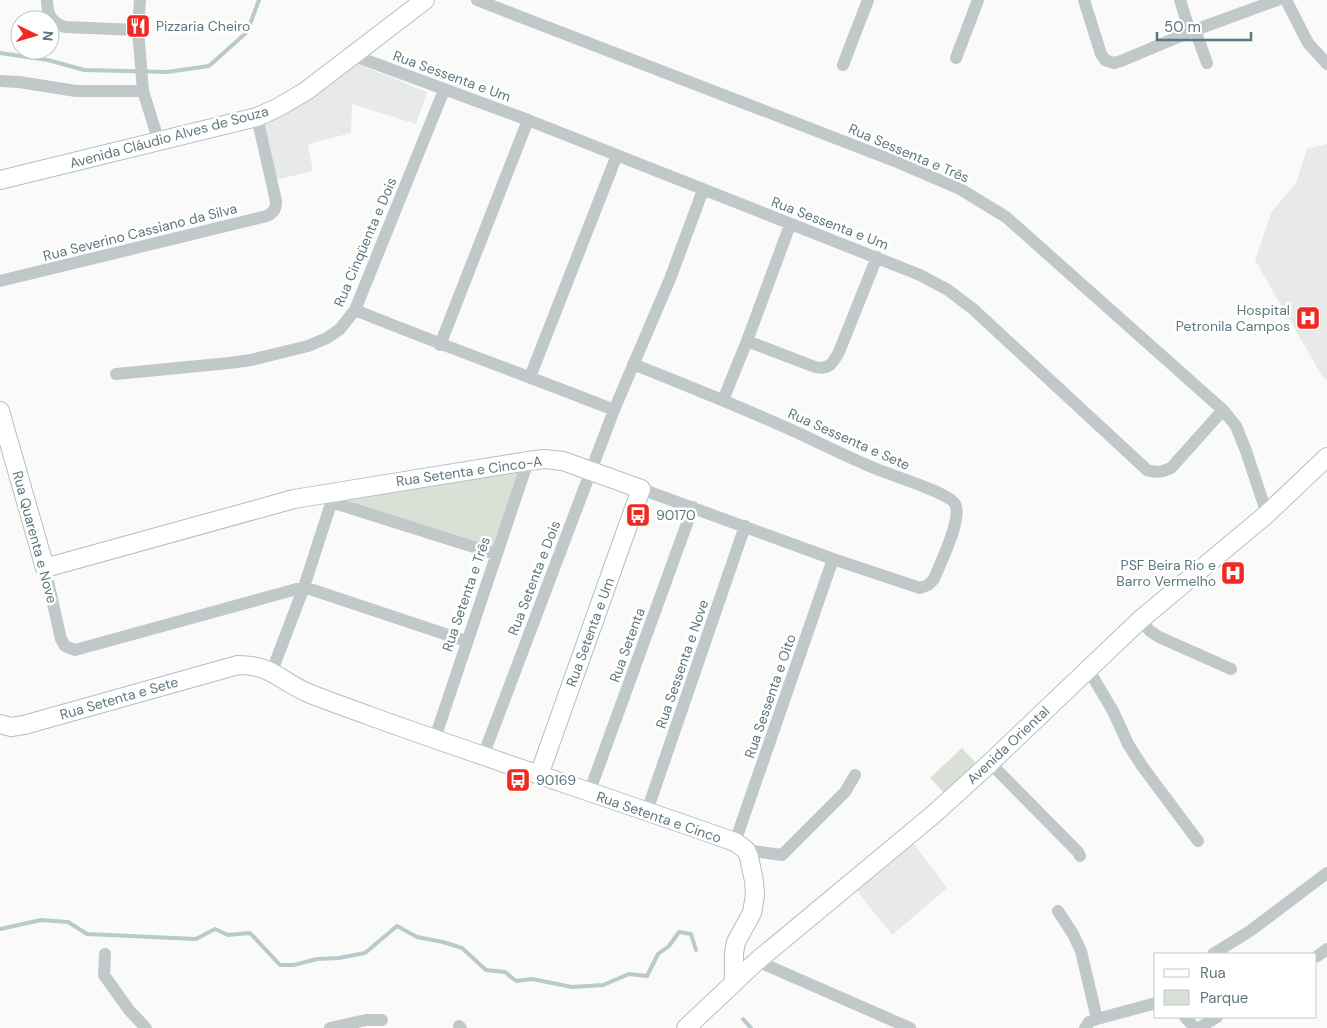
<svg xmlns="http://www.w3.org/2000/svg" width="1327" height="1028" viewBox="0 0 1327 1028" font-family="'DM Sans',sans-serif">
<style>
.built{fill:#e8eae9}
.green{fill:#dbe0d6}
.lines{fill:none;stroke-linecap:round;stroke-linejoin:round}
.stream{stroke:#b8cacb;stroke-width:4}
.secondary-casing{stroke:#b5bec1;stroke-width:20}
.street{stroke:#c0c8ca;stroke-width:12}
.secondary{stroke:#fff;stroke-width:18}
.labels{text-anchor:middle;stroke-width:5;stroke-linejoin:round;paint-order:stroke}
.poi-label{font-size:14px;fill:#5e777f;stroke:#fff;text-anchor:start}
.street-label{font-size:14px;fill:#5e777f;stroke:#fff}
</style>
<rect width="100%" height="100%" fill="#fafaf8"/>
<path class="built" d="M 353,62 L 427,92 L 416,124 L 352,104 L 351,133 L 308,144 L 313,171 L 275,180 L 260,127 Z
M 1327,144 L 1327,380 L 1322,376 L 1255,260 L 1272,211 L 1296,183 L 1307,149 Z
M 911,840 L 947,888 L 892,935 L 854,887 Z"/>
<path class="green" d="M 528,461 L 496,554 L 331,503 L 335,491 Z
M 962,748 L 976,763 L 945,794 L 930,778 Z"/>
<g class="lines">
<path class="stream" d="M 0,53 L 48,60 L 84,70 L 167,72 L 209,66 L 247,32 L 259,0
M 0,929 L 41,920 L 68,922 L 87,934 L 196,939 L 215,929 L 228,935 L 250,933 L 280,965 L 294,965 L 317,959 L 339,958 L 365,953 L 397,926 L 417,937 L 443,942 L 462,948 L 486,970 L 505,972 L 516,981 L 532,979 L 572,987 L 603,985 L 629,974 L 647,976 L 658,954 L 669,946 L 679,932 L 691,934 L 696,950
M 743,1019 L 751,1028"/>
<defs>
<path id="secondary" d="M 0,180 L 257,117 L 279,107 L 306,91 L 425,0
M 0,411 L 45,568 L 294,499 L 528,461 L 544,459 L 563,461 L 641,489 L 539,775
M 0,724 L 11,727 L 24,725 L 238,665 C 271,665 278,679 306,692 C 327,701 349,708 370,716 C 491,760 614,799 735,842 L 746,850 L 749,857 L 754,881 L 755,895 L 752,913 L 736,942 L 734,953 L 734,982
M 686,1028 L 757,961 L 934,814 L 990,763 L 1140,620 L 1267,514 L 1327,457"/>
</defs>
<use href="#secondary" class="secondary-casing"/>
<path class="street" d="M 47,0 C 47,14 51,23 65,27 L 138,30
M 140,0 L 138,30 L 143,91 L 159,142
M 477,0 L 897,162 L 960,189 L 1006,217 L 1223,410 L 1236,426 L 1246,451 L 1267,514
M 1084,0 L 1101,54 L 1105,60 L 1114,63 L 1121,61 L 1195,30 L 1277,0
M 1180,0 L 1190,32
M 1286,0 L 1308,43 L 1327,64
M 1195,30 L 1207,63
M 352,55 L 528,120 L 920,275 L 948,290 L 973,309 L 1147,470 C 1156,473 1162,472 1171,468 L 1223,410
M 956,58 L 978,0
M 843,65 L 868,0
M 0,81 L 19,82 L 76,91 L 143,91
M 0,281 L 267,216 C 274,212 276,209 276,201 L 257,117
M 355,310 C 441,345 528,376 614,410
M 747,341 L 815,367 C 829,370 833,363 839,352 L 877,257
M 440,345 L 528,120
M 633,364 C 685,385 736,405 787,428 C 821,443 852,460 887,473 C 900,478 950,494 955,504 C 963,518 940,564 934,579 L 928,585 L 920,588 L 833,559 L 641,489
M 116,374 L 229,363 L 251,360 L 308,346 L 327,338 L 340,329 L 355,310 L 444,90
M 530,377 L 617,155
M 723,400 L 747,341 L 790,225
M 331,502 L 496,554
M 45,568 L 61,639 L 65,646 L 75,650 L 304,587 L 466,641
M 1140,620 L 1150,631 L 1159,637 L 1231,669
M 1088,669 L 1113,711 L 1128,744 L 1142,766 L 1198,841
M 272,671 L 304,587 L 335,491
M 435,738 L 528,461
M 483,756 L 614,410 L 670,279 L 703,190
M 990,763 L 1078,852 L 1080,856
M 589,793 L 693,507
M 647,811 L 745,526
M 735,842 L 833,559
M 746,850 L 782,855 L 845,792 L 855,775
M 1058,911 L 1073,934 L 1081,951 L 1097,1019
M 105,954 L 104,975 L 129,1010 L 146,1028
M 1213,954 L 1250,931 L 1327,873
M 1316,957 L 1327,949
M 757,961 L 910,1028
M 1185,1017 L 1195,1028
M 459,1026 L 461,1028
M 330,1028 L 366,1020 L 382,1020
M 1085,1028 L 1089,1022 L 1097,1019 L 1156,1003
M 1199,1028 L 1217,1017"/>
<use href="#secondary" class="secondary"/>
</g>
<defs>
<symbol id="restaurant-square" viewBox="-11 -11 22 22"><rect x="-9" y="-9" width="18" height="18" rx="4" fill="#f02922" stroke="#fff"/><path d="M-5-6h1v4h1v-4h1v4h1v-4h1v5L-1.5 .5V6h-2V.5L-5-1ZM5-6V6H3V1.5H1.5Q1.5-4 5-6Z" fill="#fff"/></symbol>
<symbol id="hospital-square" viewBox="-11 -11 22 22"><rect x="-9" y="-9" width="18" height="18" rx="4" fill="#f02922" stroke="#fff"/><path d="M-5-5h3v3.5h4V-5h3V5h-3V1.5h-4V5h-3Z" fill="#fff"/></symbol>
<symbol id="bus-square" viewBox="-11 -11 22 22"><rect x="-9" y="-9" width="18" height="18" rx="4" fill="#f02922" stroke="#fff"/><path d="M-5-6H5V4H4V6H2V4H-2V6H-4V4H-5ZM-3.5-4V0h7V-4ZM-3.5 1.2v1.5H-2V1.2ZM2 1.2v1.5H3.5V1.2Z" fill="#fff"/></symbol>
</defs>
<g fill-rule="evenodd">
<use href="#restaurant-square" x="124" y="12" width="28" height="28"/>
<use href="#hospital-square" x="1294" y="304" width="28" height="28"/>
<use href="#bus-square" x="624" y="501" width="28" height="28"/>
<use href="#hospital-square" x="1219" y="559" width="28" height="28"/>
<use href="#bus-square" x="504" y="766" width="28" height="28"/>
</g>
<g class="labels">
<g class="poi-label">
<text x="156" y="31">Pizzaria Cheiro</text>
<text x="1290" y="315" text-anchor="end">Hospital<tspan x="1290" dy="16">Petronila Campos</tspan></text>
<text x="656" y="520">90170</text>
<text x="1216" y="570" text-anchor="end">PSF Beira Rio e<tspan x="1216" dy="16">Barro Vermelho</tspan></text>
<text x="536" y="785">90169</text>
</g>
<g class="street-label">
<text transform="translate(452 76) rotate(20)" y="5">Rua Sessenta e Um</text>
<text transform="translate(169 137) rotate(-15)" y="5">Avenida Cláudio Alves de Souza</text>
<text transform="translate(909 153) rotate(23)" y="5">Rua Sessenta e Três</text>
<text transform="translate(830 223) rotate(21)" y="5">Rua Sessenta e Um</text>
<text transform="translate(140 232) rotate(-14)" y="5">Rua Severino Cassiano da Silva</text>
<text transform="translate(365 242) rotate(-67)" y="5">Rua Cinqüenta e Dois</text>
<text transform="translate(849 439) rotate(24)" y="5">Rua Sessenta e Sete</text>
<text transform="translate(469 471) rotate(-8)" y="5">Rua Setenta e Cinco-A</text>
<text transform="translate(35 537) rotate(75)" y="5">Rua Quarenta e Nove</text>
<text transform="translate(534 578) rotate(-69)" y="5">Rua Setenta e Dois</text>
<text transform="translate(466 594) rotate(-71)" y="5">Rua Setenta e Três</text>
<text transform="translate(590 632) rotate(-70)" y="5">Rua Setenta e Um</text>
<text transform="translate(627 645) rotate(-70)" y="5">Rua Setenta</text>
<text transform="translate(682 664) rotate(-71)" y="5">Rua Sessenta e Nove</text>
<text transform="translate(770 696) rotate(-71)" y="5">Rua Sessenta e Oito</text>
<text transform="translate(119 698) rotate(-16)" y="5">Rua Setenta e Sete</text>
<text transform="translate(1008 745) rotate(-43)" y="5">Avenida Oriental</text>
<text transform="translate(659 817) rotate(19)" y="5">Rua Setenta e Cinco</text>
</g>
</g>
<rect x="1154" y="953" width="162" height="65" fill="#ffffff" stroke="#bfc9cc"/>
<rect x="1164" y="969" width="25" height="8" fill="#ffffff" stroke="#bfc9cc"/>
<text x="1200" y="978" font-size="15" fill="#5e777f">Rua</text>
<rect x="1164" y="990" width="25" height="15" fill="#dbe0d6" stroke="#bfc9cc"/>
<text x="1200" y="1003" font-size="15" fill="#5e777f">Parque</text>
<g transform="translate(35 35) rotate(95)"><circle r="24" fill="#ffffff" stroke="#bfc9cc"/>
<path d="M0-4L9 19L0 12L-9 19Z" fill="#f02922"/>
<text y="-8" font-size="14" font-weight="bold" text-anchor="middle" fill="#5e777f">N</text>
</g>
<path d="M1157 32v8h94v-8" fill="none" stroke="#5e777f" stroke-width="2.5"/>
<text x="1164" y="32" font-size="15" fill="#5e777f" stroke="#ffffff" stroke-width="4" paint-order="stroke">50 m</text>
</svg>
